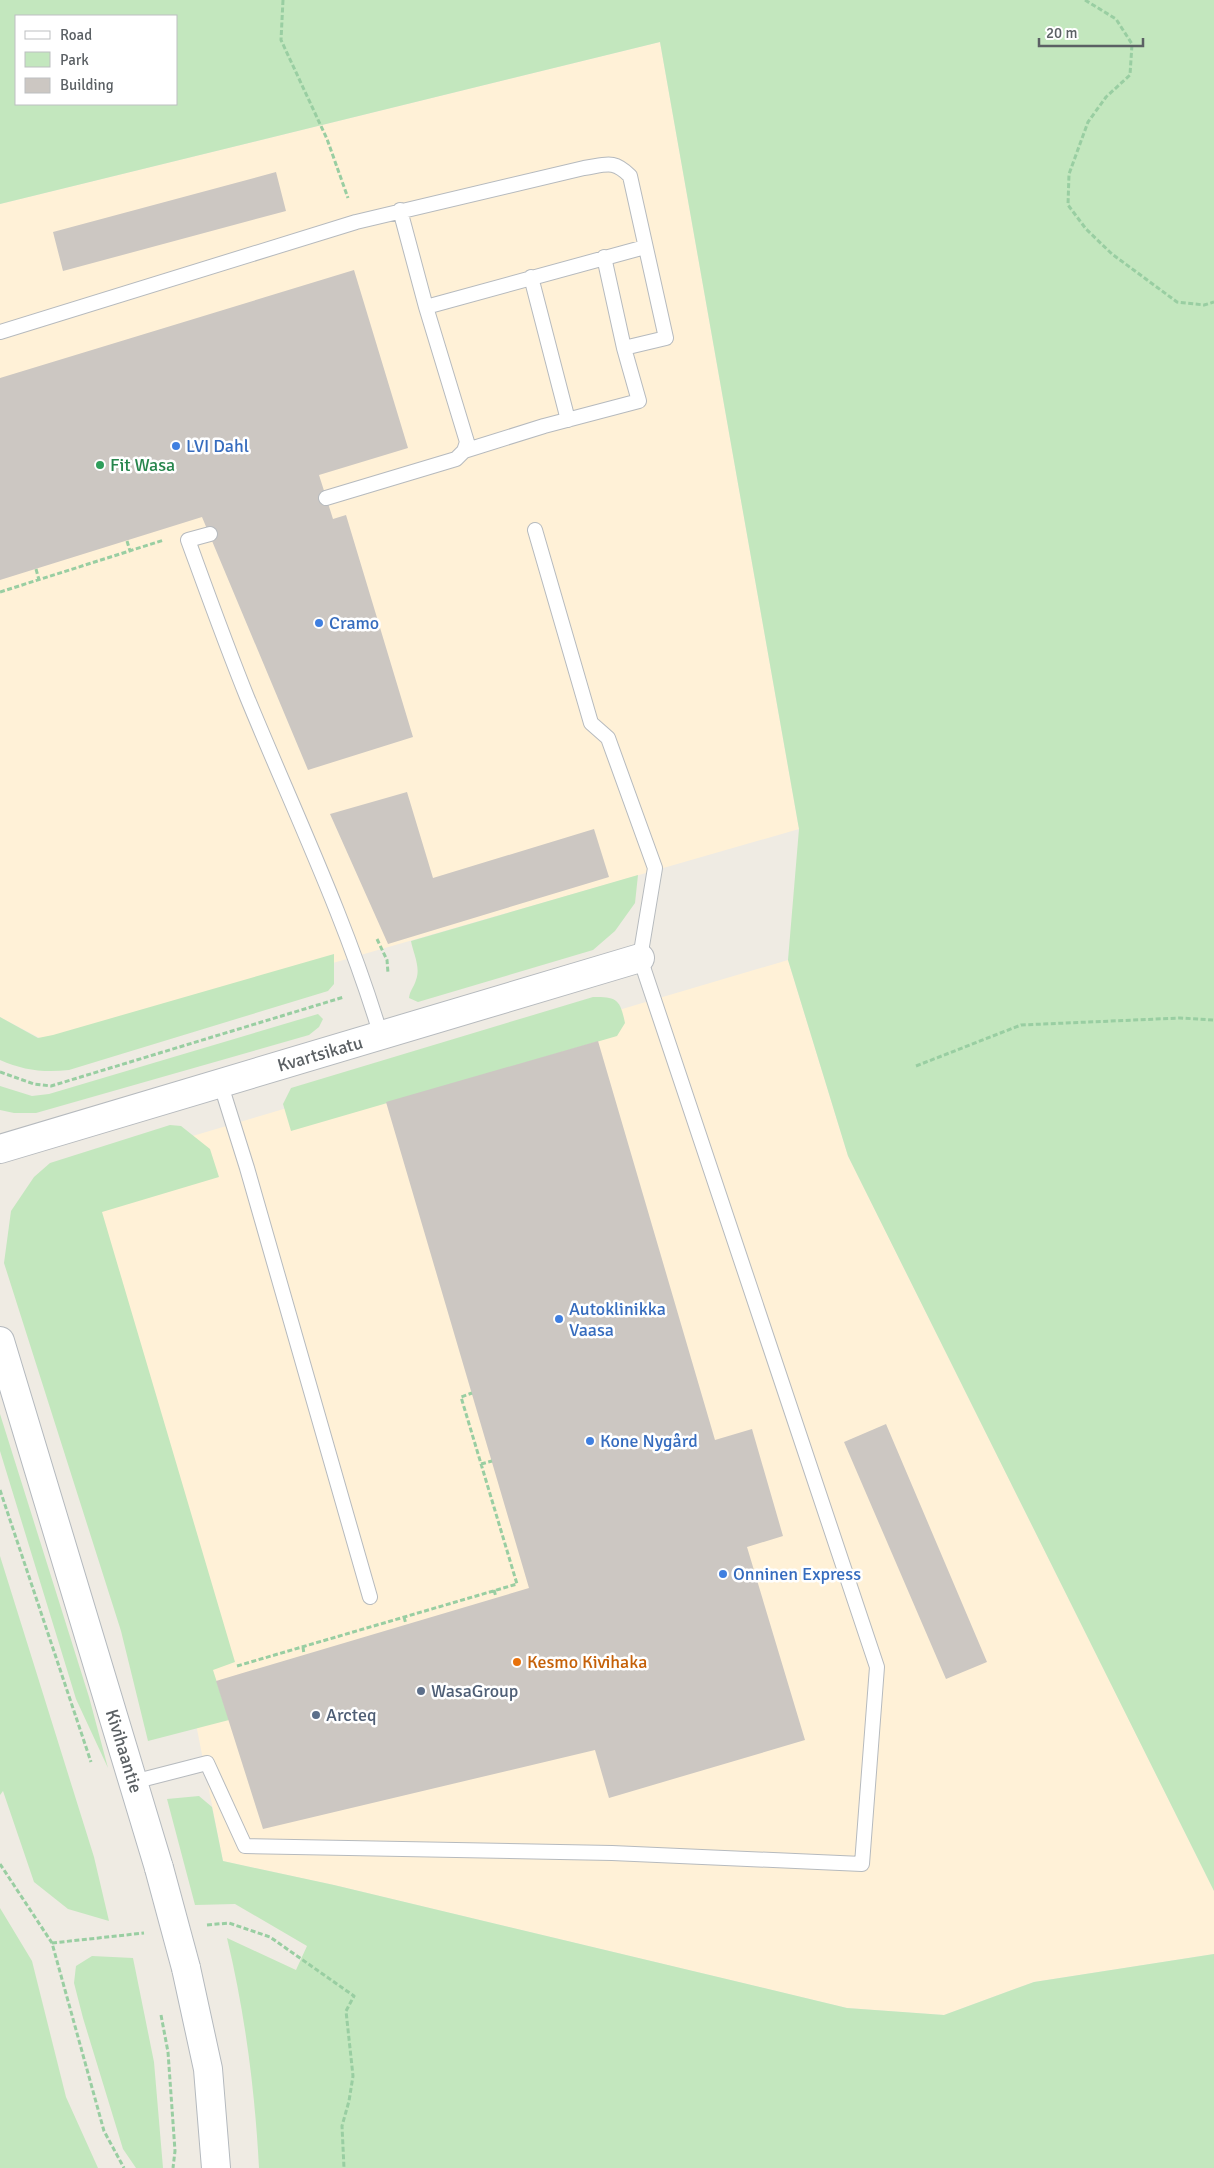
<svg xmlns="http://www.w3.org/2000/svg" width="1214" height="2168" viewBox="0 0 1214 2168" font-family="Signika,sans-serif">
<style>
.commercial{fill:#fff1d7}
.green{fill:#c3e7be;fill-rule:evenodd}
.building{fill:#ccc7c2}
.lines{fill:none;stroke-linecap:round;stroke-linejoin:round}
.lane-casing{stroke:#b6babe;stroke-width:16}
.street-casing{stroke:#b6babe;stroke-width:30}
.secondary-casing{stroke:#b4b9be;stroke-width:30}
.path{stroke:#99cea2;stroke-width:3;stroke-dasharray:5 2.5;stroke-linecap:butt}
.lane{stroke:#fff;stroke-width:14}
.street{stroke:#fff;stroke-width:28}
.secondary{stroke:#fff;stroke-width:28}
.secondary-bridge-casing{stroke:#b4b9be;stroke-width:30;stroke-linecap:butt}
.secondary-bridge{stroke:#fff;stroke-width:28}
.shop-dot{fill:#3f7fe0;stroke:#fff;stroke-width:2}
.leisure-dot{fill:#2e9e5b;stroke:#fff;stroke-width:2}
.food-dot{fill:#e8710a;stroke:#fff;stroke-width:2}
.service-dot{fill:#5c6f8a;stroke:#fff;stroke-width:2}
.labels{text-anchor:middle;stroke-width:5;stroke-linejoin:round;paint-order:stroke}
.shop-label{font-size:18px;fill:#366cbe;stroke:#fff;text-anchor:start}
.leisure-label{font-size:18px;fill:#27864d;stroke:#fff;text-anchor:start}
.street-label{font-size:18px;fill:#5b6064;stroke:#fff}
.food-label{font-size:18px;fill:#c56008;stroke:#fff;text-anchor:start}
.service-label{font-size:18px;fill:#4e5e75;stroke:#fff;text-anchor:start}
</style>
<rect width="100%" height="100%" fill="#efebe3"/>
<path class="commercial" d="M 660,42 L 799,829 L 51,1044 L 0,1017 L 0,204 Z
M 788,960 L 848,1156 L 1214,1891 L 1214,1954 L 1034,1982 L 944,2015 L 847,2008 L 334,1885 L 223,1861 L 182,1653 L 64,1174 Z"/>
<path class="green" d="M 0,0 L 1214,0 L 1214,1891 L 848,1156 L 788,960 L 799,829 L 660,42 L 0,204 ZM 16,16 L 176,16 L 176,104 L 16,104 Z
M 638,875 L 635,903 L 615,931 L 593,950 L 418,1002 L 409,998 C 410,990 414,987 416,980 C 421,967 413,953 411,941 Z
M 334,954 L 334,984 L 328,991 L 69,1070 C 43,1073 23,1070 0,1060 L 0,1017 L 38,1038 L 53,1035 Z
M 593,997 C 617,997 620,999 625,1023 L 617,1036 L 291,1131 L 283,1104 L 291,1088 Z
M 318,1014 L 323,1019 L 319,1027 L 309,1035 L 36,1113 L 14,1113 L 0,1110 L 0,1086 L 32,1096 L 49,1094 Z
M 170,1125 L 181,1126 L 210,1149 L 219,1177 L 102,1212 L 235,1662 L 213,1670 L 229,1720 L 148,1741 L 121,1631 L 4,1263 L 11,1211 L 34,1177 L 50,1163 Z
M 0,1414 L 89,1697 L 108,1768 L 76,1699 L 0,1451 Z
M 0,1556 L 94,1857 L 109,1921 L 68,1909 L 34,1882 L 3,1791 L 0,1795 Z
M 199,1796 L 212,1807 L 223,1861 L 334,1885 L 847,2008 L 944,2015 L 1034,1982 L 1214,1954 L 1214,2168 L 259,2168 C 255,2091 245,2013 227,1938 L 296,1970 L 307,1946 L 235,1904 L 195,1905 L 167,1799 Z
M 0,1908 L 32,1961 L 66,2097 L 98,2168 L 0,2168 Z
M 92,1956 L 133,1958 L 154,2062 L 163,2168 L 136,2168 L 123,2149 L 83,2018 L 74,1983 L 76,1966 Z"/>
<path class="building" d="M 276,172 L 286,211 L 63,271 L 53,232 Z
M 354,270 L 408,448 L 319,475 L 333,519 L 346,515 L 413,737 L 308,770 L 202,517 L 0,580 L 0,378 Z
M 407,792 L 433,878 L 594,829 L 609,877 L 388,944 L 330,814 Z
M 598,1041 L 715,1440 L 752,1429 L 783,1536 L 747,1547 L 805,1740 L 609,1798 L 595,1750 L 263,1829 L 216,1681 L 529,1588 L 386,1102 Z
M 886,1424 L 987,1662 L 946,1679 L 844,1442 Z"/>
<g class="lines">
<defs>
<path id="lane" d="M 531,277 L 568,420
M 426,307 L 645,247
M 0,332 L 356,222 L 584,168 C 606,165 613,159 630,176 L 666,338 L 624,348
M 464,451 L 544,426 L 639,401 L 624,348 L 604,257
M 326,498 L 456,459 L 464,451 L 467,442 L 426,307 L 400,210
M 210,534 L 188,540 C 207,592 226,645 247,697 C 293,809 346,919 381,1036
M 220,1082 L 247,1168 L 370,1597
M 133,1782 L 207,1763 L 245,1846 L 612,1853 L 862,1864 L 877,1667 L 640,958 L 655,868 L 608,738 L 591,723 L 535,530"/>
<path id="street" d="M 0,1149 L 640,958"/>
<path id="secondary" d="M 0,1341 L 159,1868
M 186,1968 L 208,2069 L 216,2168"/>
</defs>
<use href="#lane" class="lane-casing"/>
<use href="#street" class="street-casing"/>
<use href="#secondary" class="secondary-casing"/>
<path class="path" d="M 283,0 L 281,40 L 327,139 L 348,198
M 1085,0 L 1116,19 L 1132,44 L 1130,75 L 1106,97 L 1088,122 L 1069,174 L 1068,205 L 1086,229 L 1112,254 L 1177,302 L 1204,305 L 1214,302
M 127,541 L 130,551
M 36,569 L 39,580
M 0,592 L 164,540
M 377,939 L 387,960 L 388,973
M 916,1066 L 1021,1025 L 1180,1018 L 1214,1020
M 0,1072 L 34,1084 L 51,1086 L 344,997
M 481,1464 L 492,1461
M 0,1490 L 91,1762
M 494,1590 L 496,1597
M 404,1617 L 406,1624
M 303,1647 L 304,1654
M 237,1666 L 517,1584 L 461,1397 L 472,1393
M 0,1864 L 52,1943 L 104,2131 L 124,2168
M 207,1925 L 229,1923 L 270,1937 L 354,1996 L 346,2011 L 353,2076 L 349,2101 L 342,2126 L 344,2168
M 52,1943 L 144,1933
M 161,2015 L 168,2052 L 175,2151 L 173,2168"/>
<use href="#lane" class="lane"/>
<use href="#street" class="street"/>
<use href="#secondary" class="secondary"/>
<defs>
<path id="secondary-bridge" d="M 159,1868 L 186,1968"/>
</defs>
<use href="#secondary-bridge" class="secondary-bridge-casing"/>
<use href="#secondary-bridge" class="secondary-bridge"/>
</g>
<g class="shop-dot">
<circle cx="176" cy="446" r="5"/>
<circle cx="319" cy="623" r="5"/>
<circle cx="559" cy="1319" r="5"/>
<circle cx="590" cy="1441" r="5"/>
<circle cx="723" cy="1574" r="5"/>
</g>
<circle class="leisure-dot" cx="100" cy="465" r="5"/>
<circle class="food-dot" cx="517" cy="1662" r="5"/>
<g class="service-dot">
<circle cx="421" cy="1691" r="5"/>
<circle cx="316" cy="1715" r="5"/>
</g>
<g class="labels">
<g class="shop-label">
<text x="186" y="452">LVI Dahl</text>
<text x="329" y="629">Cramo</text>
<text x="569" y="1315">Autoklinikka<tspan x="569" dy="21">Vaasa</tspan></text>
<text x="600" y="1447">Kone Nygård</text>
<text x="733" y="1580">Onninen Express</text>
</g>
<g class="leisure-label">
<text x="110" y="471">Fit Wasa</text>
</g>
<g class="street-label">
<text transform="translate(320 1054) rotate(-16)" y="6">Kvartsikatu</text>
<text transform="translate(124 1751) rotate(73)" y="6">Kivihaantie</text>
</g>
<g class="food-label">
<text x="527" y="1668">Kesmo Kivihaka</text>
</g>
<g class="service-label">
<text x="431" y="1697">WasaGroup</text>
<text x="326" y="1721">Arcteq</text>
</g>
</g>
<rect x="15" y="15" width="162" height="90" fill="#ffffff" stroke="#bdbfc1"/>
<rect x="25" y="31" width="25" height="8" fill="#ffffff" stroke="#bdbfc1"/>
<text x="60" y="40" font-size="15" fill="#5b6064">Road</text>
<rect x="25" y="52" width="25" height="15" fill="#c3e7be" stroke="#bdbfc1"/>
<text x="60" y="65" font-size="15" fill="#5b6064">Park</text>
<rect x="25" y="78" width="25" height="15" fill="#ccc7c2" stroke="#bdbfc1"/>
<text x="60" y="90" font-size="15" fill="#5b6064">Building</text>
<path d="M1039 38v8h104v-8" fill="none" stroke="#5b6064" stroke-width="2.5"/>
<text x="1046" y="38" font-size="15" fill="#5b6064" stroke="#ffffff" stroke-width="4" paint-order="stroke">20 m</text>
</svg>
